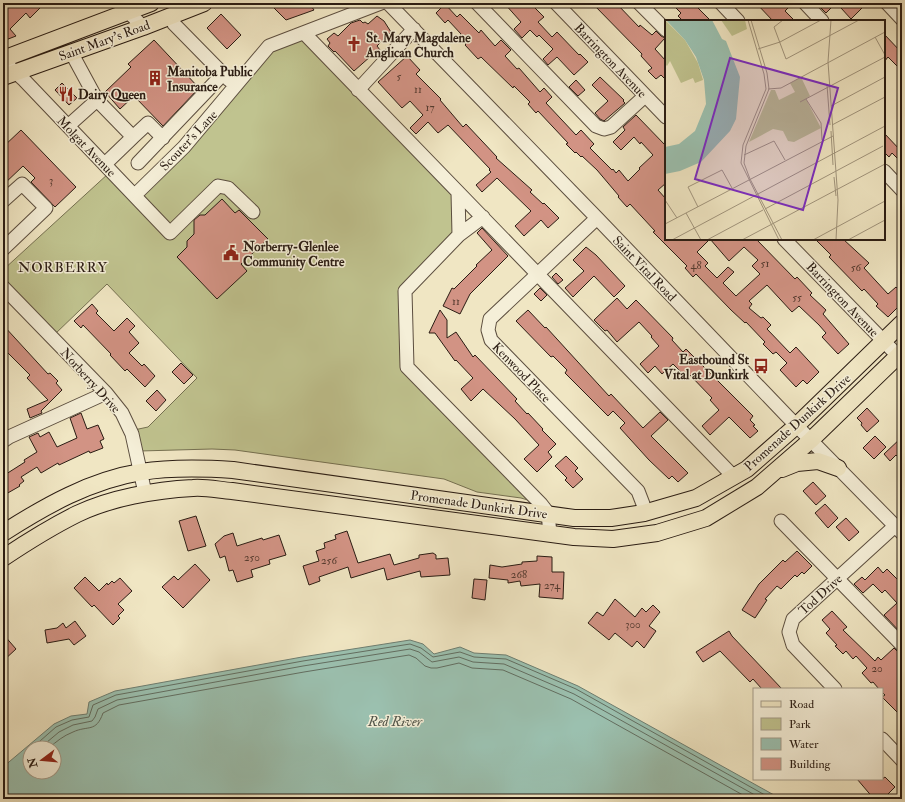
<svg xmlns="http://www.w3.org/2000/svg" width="905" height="802" viewBox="0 0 905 802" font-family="'IM FELL Double Pica',serif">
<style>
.green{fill:#c0c38f;stroke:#757051}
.water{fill:#9bc0af;stroke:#6e7e71;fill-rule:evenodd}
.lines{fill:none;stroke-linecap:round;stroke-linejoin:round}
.shore{stroke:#626e61;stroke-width:1}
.building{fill:#d29384;stroke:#2a1c13;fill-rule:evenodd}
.minor-casing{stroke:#5c4e3f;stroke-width:15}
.major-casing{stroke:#2a1c13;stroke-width:18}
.minor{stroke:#f5efd8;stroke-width:13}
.major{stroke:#f0e6c3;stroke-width:16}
.labels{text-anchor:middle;stroke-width:3;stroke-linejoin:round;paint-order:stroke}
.number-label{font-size:11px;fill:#543a2f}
.poi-label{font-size:13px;font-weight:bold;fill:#2a1c13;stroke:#f5efd8;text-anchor:start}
.street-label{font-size:13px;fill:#2a1c13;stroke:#f5efd8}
.neighbourhood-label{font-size:14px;letter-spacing:1px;fill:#2a1c13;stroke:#f5efd8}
.water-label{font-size:14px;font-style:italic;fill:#52554a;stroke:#f5efd8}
.inset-road{fill:none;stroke:#a1957d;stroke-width:1}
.view{fill:#7b2cbf;fill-opacity:0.15;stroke:#7b2cbf;stroke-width:2}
.inset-edge{fill:none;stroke:#2a1c13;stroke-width:2}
</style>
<rect width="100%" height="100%" fill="#f0e6c3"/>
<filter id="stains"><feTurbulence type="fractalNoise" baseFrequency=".005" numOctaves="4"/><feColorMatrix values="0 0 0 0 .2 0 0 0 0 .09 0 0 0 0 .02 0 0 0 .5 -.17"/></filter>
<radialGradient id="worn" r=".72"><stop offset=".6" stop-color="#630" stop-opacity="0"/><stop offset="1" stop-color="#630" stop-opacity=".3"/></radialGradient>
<path class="green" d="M 304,37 L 455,193 L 459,235 L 402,291 L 404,368 L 541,504 L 521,498 L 477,492 L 444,479 L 235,450 L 212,449 L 140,451 L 134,430 L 148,427 L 197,378 L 107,284 L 54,335 L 3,283 L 3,270 L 109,173 L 134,198 L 271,48 Z"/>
<path class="water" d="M 410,640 L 423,644 L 434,654 L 460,647 L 474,653 L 506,655 L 578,686 L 774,795 L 777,799 L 3,799 L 3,767 L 54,724 L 71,716 L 87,714 L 89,702 L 115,691 L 302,657 ZM 30,748 L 54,748 L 54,772 L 30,772 Z"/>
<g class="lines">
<path class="shore" d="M 32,748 L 56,727 L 72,720 L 89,717 L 93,705 L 116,695 L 303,661 L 410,644 L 421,648 L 433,657 L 460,652 L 474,657 L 506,659 L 576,689 L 772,799
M 40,748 L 59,732 L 73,725 L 92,721 L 95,717 L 98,709 L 117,700 L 303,666 L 410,649 L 419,652 L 432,662 L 459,657 L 473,662 L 504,664 L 574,694 L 762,799
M 49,748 C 57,741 63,736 73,732 C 88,725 96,733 103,713 L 119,705 L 304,672 L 409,655 L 416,658 L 425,666 L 431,668 L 437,668 L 459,663 L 472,668 L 503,670 L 571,699 L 750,799"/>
</g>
<path class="building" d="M 10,3 L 45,3 L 30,18 L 26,13 L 10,29 L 16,36 L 3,41 L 3,10 Z
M 269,3 L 309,3 L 314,10 L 286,20 Z
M 504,3 L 530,3 L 544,17 L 538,22 L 552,37 L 557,32 L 579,55 L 580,54 L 588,62 L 574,75 L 557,57 L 548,65 L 543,59 L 553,49 L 539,35 L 537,37 L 530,30 L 522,38 L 514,29 L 521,22 Z
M 592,3 L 616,3 L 639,27 L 640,25 L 652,35 L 656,31 L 661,36 L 665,38 L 655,49 L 666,61 L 666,80 L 661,75 L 656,79 L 648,71 L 652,68 L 641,56 L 642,54 Z
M 671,3 L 702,3 L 697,7 L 711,21 L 683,21 L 678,16 L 681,13 Z
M 756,3 L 793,3 L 785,11 L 795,21 L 773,21 Z
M 816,3 L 836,3 L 826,13 Z
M 847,3 L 867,3 L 851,19 L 841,8 Z
M 445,4 L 457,17 L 460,14 L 479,33 L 481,30 L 495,46 L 501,40 L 511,50 L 505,56 L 517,69 L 519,68 L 540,92 L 544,88 L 552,97 L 546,103 L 576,135 L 581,130 L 594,144 L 590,148 L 612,170 L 613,169 L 616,173 L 619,170 L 628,181 L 640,169 L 639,168 L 653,155 L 641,142 L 640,144 L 634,137 L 621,150 L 613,142 L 625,130 L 623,127 L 636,115 L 666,146 L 666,183 L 658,190 L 666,199 L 666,239 L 756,239 L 795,279 L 797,277 L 812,293 L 810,295 L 826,310 L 823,314 L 849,344 L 838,354 L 822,337 L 826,333 L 819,325 L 799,306 L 792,312 L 767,285 L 749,301 L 752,304 L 749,308 L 761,318 L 763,317 L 771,325 L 767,329 L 790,353 L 796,347 L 819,372 L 807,384 L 803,380 L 796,387 L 780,370 L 787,363 L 776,352 L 773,354 L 763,344 L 765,342 L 746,322 L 745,323 L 731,310 L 696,274 L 693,277 L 685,268 L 687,266 L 653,232 L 655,231 L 630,204 L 627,207 L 618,197 L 619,196 L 597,170 L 582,156 L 581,157 L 576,152 L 575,153 L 566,144 L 568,143 L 538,111 L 536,113 L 528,104 L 530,102 L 514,86 L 513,88 L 481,57 L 478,59 L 465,45 L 466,44 L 459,37 L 461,34 L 448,20 L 445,23 L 436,13 ZM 710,239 L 729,261 L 744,247 L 758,260 L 752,266 L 760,274 L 736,296 L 723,283 L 734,272 L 728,267 L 717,278 L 705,266 L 708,263 L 697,252 Z
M 221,14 L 241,35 L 227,49 L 207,28 Z
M 377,16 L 384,21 L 391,32 L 377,46 L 380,50 L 372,58 L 371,56 L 354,71 L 335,51 L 334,52 L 328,46 L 330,43 L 327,39 L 334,33 L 338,36 L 351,23 L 360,20 L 363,23 L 365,22 L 368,24 Z
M 884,34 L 902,53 L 902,71 L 888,57 L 884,62 Z
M 154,40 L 199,88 L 163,126 L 134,96 L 120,109 L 105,92 L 131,67 L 128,64 Z
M 407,56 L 420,70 L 416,74 L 441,99 L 440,100 L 463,127 L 466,124 L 497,157 L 496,158 L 532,190 L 530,192 L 543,204 L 544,203 L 559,218 L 548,228 L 541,220 L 524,236 L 515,226 L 531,211 L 497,178 L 482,192 L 476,185 L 491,172 L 489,170 L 490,169 L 448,125 L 438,133 L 428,122 L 416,134 L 410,128 L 423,115 L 410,101 L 402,108 L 378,82 Z
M 600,77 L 624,100 L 623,101 L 625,103 L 604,121 L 600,119 L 595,113 L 608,101 L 592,85 Z
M 576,80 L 585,90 L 578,96 L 569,87 Z
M 62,83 L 77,98 L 69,105 L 55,90 Z
M 21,130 L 76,187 L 55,207 L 31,182 L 35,178 L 23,166 L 3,185 L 3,147 Z
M 884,133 L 902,152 L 902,163 L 892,153 L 889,157 L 884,152 Z
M 222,199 L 235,213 L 239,210 L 268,239 L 241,264 L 247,271 L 217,299 L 177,257 L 187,247 L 187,241 L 194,234 L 194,220 L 200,215 L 205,215 Z
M 482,228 L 508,256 L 470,294 L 460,314 L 443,306 L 452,288 L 454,289 L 477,266 L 476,265 L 492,250 L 477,233 Z
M 815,239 L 843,239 L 869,263 L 864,268 L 888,294 L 896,287 L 902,293 L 902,303 L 888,317 L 876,306 L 878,304 L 864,289 L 862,291 L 829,257 L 831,255 Z
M 586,247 L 596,255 L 625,286 L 614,297 L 594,276 L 573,297 L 565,288 L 584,271 L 573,260 Z
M 556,273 L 563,280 L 558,284 L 552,277 Z
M 540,288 L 547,295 L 541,301 L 534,294 Z
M 617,298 L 627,309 L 636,300 L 673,338 L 672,340 L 683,352 L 686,349 L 753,416 L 750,420 L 755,425 L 753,426 L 758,431 L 750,438 L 729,417 L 710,435 L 702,426 L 719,410 L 710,400 L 712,398 L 688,373 L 685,376 L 673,364 L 662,374 L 655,366 L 648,373 L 640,364 L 659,346 L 651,337 L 652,336 L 639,322 L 617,342 L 607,330 L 605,331 L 594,320 Z
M 92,304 L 98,311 L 96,313 L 114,331 L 127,318 L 135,326 L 129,332 L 139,343 L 129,353 L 142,366 L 144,364 L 155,376 L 145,387 L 127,369 L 125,371 L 110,355 L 111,354 L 83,325 L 81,328 L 74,321 Z
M 440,310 L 447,320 L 447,338 L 456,332 L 473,357 L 475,355 L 517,399 L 515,401 L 527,414 L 528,413 L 543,429 L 542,430 L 556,444 L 548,452 L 552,457 L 537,472 L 524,459 L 539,445 L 515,419 L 483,389 L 471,401 L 461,389 L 473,378 L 456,360 L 455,361 L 435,333 L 429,333 Z
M 528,310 L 545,328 L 546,327 L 609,396 L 611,394 L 643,428 L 660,412 L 668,420 L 651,436 L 688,473 L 678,482 L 672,476 L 669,479 L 649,460 L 620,428 L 625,423 L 613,411 L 608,416 L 565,373 L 567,370 L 553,356 L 551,357 L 516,321 Z
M 3,325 L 48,374 L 50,373 L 58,381 L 56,383 L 62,390 L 41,411 L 42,413 L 30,418 L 27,409 L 48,400 L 27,378 L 30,375 L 8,353 L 3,357 Z
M 181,363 L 193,375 L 184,384 L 172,372 Z
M 157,390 L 166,400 L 156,411 L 146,401 Z
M 867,408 L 879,421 L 867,432 L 861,425 L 862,423 L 857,418 Z
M 81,413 L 87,429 L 98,425 L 104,439 L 100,441 L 103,448 L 90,453 L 89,451 L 59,465 L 58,463 L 41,473 L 37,467 L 21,477 L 24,481 L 19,485 L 20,486 L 6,494 L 3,489 L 3,476 L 25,462 L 24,460 L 37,452 L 29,437 L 38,433 L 40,437 L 49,432 L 57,447 L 77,438 L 70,418 Z
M 875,436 L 886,447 L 874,459 L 863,448 Z
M 902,437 L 902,461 L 896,455 L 890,461 L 884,454 Z
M 566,456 L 578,468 L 575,471 L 583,479 L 573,488 L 565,480 L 567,478 L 555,466 Z
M 813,482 L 826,496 L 816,505 L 803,491 Z
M 825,504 L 838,518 L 828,528 L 815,513 Z
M 196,516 L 206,546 L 188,551 L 179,521 Z
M 846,518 L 859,532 L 849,541 L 836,527 Z
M 347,531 L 358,563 L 390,554 L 394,565 L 419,558 L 419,555 L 433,553 L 436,555 L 436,559 L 448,558 L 450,575 L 421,577 L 420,571 L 387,580 L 384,568 L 351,578 L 348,567 L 319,577 L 320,581 L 309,585 L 303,566 L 319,561 L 316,551 L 325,548 L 324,543 L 336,539 L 335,535 Z
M 233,533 L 237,546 L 262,538 L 263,540 L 279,535 L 286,555 L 269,560 L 270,564 L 251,570 L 253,577 L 237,582 L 233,570 L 229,571 L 225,556 L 220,558 L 215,544 L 224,536 Z
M 797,551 L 812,566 L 804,574 L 802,572 L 797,577 L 795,575 L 781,589 L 777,586 L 765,599 L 767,600 L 755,618 L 742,610 L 759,584 L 783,560 L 785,562 Z
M 537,556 L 552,557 L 552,572 L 564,572 L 563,599 L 539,597 L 540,584 L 521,586 L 520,581 L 508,583 L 508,580 L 489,578 L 490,565 L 502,567 L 522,564 L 522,562 L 537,561 Z
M 195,564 L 210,580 L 183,608 L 162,587 L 174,576 L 178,580 Z
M 878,567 L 883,573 L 887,569 L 902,584 L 902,634 L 884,615 L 897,603 L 885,590 L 882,593 L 873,584 L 863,593 L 854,584 L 862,577 L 865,580 Z
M 85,577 L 99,591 L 107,583 L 108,585 L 112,581 L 114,583 L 120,578 L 132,591 L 118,604 L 124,610 L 118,616 L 120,618 L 113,625 L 94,605 L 92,607 L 74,588 Z
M 474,579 L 487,580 L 485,600 L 472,598 Z
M 615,599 L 635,617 L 642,608 L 646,612 L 653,605 L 660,612 L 649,626 L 656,631 L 644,648 L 637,641 L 632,647 L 615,633 L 609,640 L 588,623 L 597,612 L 603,616 Z
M 832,611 L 847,627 L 843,630 L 875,661 L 878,657 L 881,660 L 894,648 L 899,653 L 902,653 L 902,717 L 882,697 L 885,695 L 882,692 L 882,689 L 879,689 L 873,682 L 871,683 L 862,673 L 867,668 L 856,656 L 853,659 L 846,651 L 843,654 L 835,646 L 837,645 L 826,633 L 830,629 L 822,620 Z
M 75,621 L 86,636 L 74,645 L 69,639 L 47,643 L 45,630 L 57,628 L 63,623 L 66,628 Z
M 729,631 L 732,636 L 782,689 L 762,689 L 753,679 L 750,682 L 720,651 L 703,662 L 696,652 Z
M 3,634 L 16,649 L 3,661 Z
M 885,777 L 895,787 L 888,794 L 893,799 L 874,799 L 857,779 L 882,779 Z"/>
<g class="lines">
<defs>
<path id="minor" d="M 120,3 L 143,27
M 388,3 L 597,218 L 787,416 L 902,533
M 477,3 L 596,126 L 604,129 L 611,127 L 645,96
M 556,3 L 666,117
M 639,3 L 666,30
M 721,3 L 738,21
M 805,3 L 822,21
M 887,3 L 902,19
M 171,16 L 174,24 L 229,80
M 304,33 L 734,477
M 71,52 L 97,100 L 133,137 L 105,164
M 3,61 L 24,80 L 170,233 L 218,186 L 228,188 L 253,212
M 358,90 L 414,29
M 68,126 L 97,100
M 133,137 L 148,123 L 163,138
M 138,163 L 222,75
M 884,171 L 902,190
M 458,192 L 459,235
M 135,195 L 184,147 L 269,46 L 381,3
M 3,201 L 22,184 L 46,208 L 3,249
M 483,217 L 459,235 L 405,291 L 407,367 L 541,504 L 548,513 L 550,534
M 597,218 L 490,319 L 488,330 L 491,340 L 638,491 L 643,504 L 644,513
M 784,239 L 902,360
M 3,287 L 106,393 L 122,413 L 132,434 L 145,493
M 3,441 L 9,437 L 106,393
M 781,521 L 902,645
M 835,689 L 793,645 L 789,632 L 793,619 L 895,526
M 882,739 L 902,760"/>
<path id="major" d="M 3,59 L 151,3
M 3,77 L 143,27 L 204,3
M 782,469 L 797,463 L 818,461 L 838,468
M 3,533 C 45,506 91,480 141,472 C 172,467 202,468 233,470 L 574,518 L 611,518 L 644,513 L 696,498 L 747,469 L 796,426 L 902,323
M 3,558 C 27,542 51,527 77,514 C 110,498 155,490 193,488 C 206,487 219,490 232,491 L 574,537 L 613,539 L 657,533 L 706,518 L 757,487 L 811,440 L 902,352"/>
</defs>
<use href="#minor" class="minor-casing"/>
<use href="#major" class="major-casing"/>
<use href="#minor" class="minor"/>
<use href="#major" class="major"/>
</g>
<defs>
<symbol id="church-bare" viewBox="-9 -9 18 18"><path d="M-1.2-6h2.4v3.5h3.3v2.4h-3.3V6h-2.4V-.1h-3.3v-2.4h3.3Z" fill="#8f2418" stroke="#f5efd8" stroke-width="2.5" paint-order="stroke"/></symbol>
<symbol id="building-bare" viewBox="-9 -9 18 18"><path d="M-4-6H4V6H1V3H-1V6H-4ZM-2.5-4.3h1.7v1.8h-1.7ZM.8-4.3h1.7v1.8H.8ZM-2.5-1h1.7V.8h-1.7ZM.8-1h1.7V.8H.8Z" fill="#8f2418" stroke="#f5efd8" stroke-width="2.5" paint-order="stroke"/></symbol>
<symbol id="restaurant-bare" viewBox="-9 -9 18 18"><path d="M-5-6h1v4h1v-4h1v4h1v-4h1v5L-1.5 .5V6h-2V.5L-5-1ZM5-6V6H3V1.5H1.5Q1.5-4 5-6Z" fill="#8f2418" stroke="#f5efd8" stroke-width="2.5" paint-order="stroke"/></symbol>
<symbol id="civic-bare" viewBox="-9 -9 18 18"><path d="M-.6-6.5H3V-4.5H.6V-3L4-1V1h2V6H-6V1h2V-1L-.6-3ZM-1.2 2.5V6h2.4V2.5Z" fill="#8f2418" stroke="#f5efd8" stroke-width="2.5" paint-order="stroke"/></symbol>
<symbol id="bus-bare" viewBox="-9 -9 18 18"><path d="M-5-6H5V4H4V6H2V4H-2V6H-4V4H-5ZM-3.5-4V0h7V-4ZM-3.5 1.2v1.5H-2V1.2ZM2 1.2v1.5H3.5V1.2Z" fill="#8f2418" stroke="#f5efd8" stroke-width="2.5" paint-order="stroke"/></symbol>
</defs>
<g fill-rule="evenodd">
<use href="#church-bare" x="343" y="33" width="22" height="22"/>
<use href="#building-bare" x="144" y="67" width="22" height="22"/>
<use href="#restaurant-bare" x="55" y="83" width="22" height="22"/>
<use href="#civic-bare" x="220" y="242" width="22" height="22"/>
<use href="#bus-bare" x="750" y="355" width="22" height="22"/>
</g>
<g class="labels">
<g class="number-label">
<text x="399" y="80">5</text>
<text x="418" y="93">11</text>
<text x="430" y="111">17</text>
<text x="51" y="184">3</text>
<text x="765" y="267">51</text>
<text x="696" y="269">48</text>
<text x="856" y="271">56</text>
<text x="797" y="301">55</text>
<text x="456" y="305">11</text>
<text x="252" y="561">250</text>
<text x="329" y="564">256</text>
<text x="519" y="578">268</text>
<text x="552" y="589">274</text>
<text x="633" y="628">300</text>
<text x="877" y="672">20</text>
</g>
<g class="poi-label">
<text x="366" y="42">St. Mary Magdalene<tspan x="366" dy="15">Anglican Church</tspan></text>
<text x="167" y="76">Manitoba Public<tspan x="167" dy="15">Insurance</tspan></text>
<text x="78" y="99">Dairy Queen</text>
<text x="243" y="251">Norberry-Glenlee<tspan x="243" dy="15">Community Centre</tspan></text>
<text x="749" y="364" text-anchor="end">Eastbound St<tspan x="749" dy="15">Vital at Dunkirk</tspan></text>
</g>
<g class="street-label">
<text transform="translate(104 40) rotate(-20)" y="5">Saint Mary's Road</text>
<text transform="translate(611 60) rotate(46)" y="5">Barrington Avenue</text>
<text transform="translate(188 140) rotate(-47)" y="5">Scouter's Lane</text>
<text transform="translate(87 146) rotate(46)" y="5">Molgat Avenue</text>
<text transform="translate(645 268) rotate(46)" y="5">Saint Vital Road</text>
<text transform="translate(843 299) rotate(46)" y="5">Barrington Avenue</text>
<text transform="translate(522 372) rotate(46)" y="5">Kenwood Place</text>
<text transform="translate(91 380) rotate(48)" y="5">Norberry Drive</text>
<text transform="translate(797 422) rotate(-42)" y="5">Promenade Dunkirk Drive</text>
<text transform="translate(479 504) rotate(8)" y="5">Promenade Dunkirk Drive</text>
<text transform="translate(820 594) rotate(-42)" y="5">Tod Drive</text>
</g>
<g class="neighbourhood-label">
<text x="63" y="272">NORBERRY</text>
</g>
<g class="water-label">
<text x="395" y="726">Red River</text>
</g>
</g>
<g transform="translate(665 20)">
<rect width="220" height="220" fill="#f0e6c3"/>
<path d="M 0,0 L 20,20 L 33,43 L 38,60 L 30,63 L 28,58 L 16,63 L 5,41 L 2,46 L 0,44 ZM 56,0 L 80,0 L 82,9 L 67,16 ZM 136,57 L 145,76 L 141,79 L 156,108 L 129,122 L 123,121 L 118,111 L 108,109 L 84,122 L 106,70 L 110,70 L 114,80 L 130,72 L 125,63 Z" fill="#c0c38f"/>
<path d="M 1,0 L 47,0 L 57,19 L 61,21 L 75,57 L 71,99 L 65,111 L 36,142 L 15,151 L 0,154 L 0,127 L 14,124 L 30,111 L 41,84 L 39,60 L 31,37 L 20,20 Z" fill="#9bc0af"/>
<path class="inset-road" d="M 83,0 L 99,54 L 101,69 L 78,125 L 76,143 L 114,220M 86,0 L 102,53 L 104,69 L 81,126 L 79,143 L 85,159 L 117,220M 118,0 L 109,7 L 121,39 L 194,0M 166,0 L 163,42 L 173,180 L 171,220M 210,17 L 220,35M 93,29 L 115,22 L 156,0M 162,65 L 165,105M 103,69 L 116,68 L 220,12M 141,79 L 156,103 L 157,120M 135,82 L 220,37M 166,86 L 220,57M 167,105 L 220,77M 166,111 L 168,145M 79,135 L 109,121 L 120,140M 169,157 L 171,176M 0,180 L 12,198M 33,187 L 23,167 L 57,150 L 67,168M 100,189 L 218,126M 21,193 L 36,220M 0,204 L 168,116M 7,220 L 220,106M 42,220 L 98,190M 77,220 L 220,144M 148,220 L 220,181M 183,220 L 220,200"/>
<path class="view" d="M 65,38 L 173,68 L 138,190 L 30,159 Z"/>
<rect width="220" height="220" class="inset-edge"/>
</g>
<rect width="905" height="802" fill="none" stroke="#f0e6c3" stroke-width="16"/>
<rect x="4" y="4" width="897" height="794" fill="none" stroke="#2a1c13" stroke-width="2"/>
<rect x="8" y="8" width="889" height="786" fill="none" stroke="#2a1c13"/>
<rect x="753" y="688" width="130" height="92" fill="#f5efd8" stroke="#a49b89"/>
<rect x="761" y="701" width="20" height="6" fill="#f0e6c3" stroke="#a49b89"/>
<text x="789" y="708" font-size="12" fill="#2a1c13">Road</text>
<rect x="761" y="718" width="20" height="12" fill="#c0c38f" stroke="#a49b89"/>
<text x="789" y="728" font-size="12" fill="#2a1c13">Park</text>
<rect x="761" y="738" width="20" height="12" fill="#9bc0af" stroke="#a49b89"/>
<text x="789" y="748" font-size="12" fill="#2a1c13">Water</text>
<rect x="761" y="758" width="20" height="12" fill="#d29384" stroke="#a49b89"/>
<text x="789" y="768" font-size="12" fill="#2a1c13">Building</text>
<g transform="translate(42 760) rotate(254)"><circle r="19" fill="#f5efd8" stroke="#a49b89"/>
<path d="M0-3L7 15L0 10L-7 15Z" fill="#8f2418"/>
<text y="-6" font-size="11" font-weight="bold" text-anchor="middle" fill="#2a1c13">N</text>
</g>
<rect width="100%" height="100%" filter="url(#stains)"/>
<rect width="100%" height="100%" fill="url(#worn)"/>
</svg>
